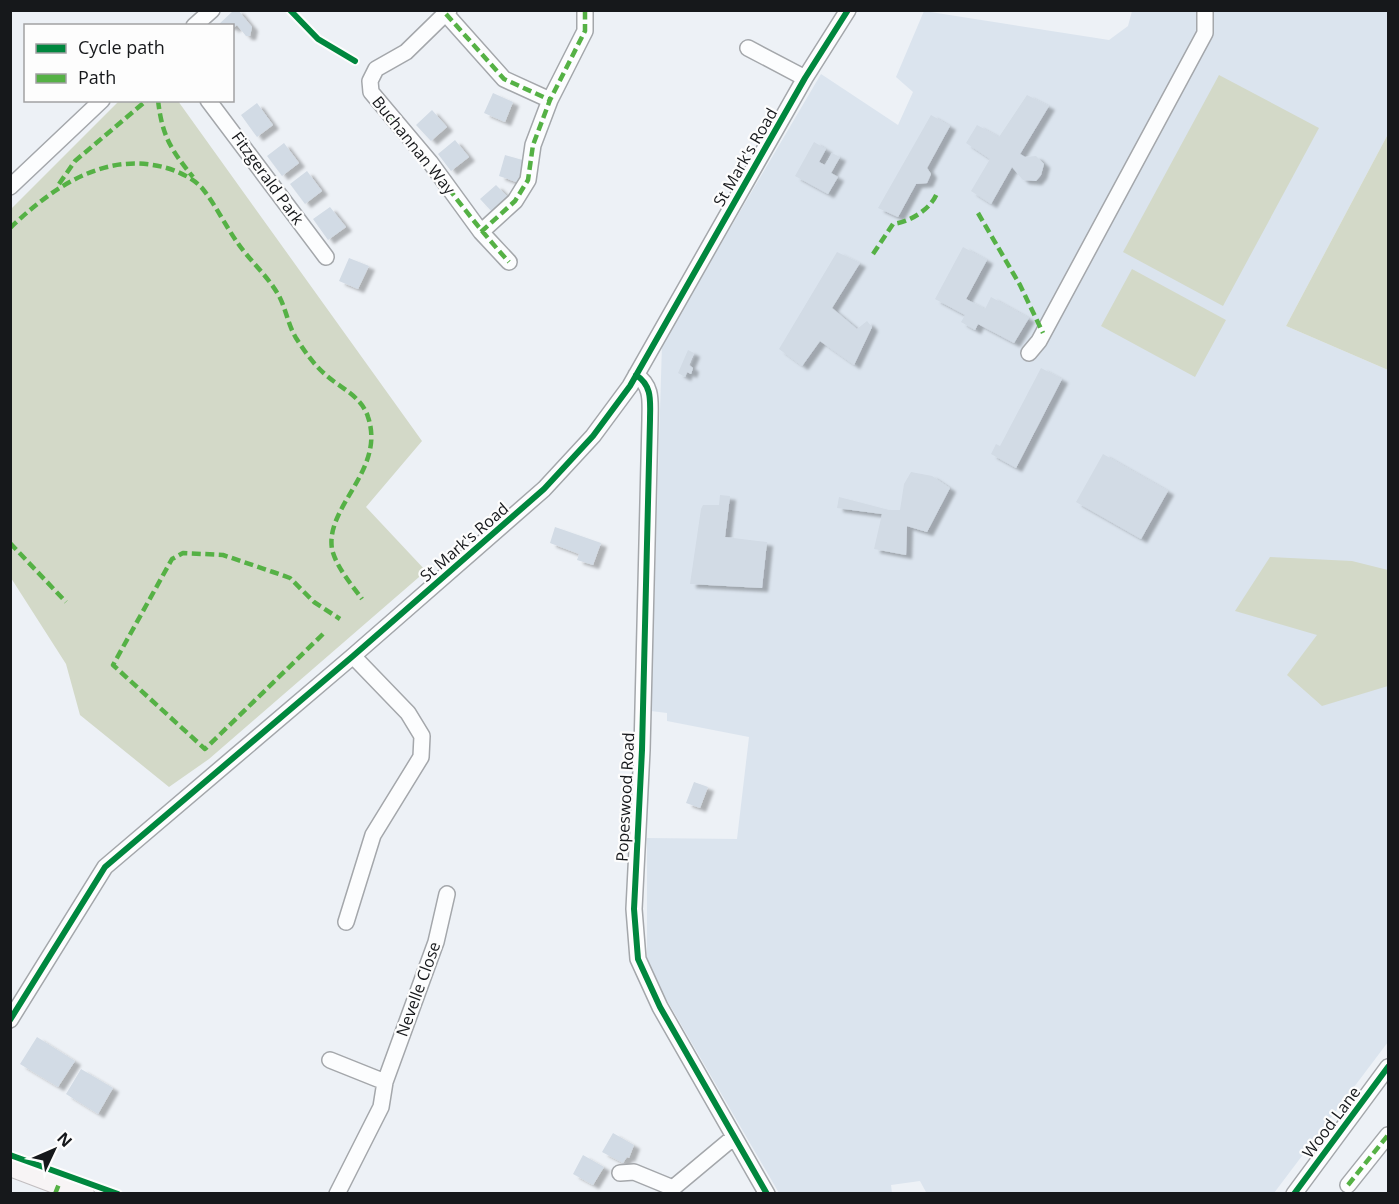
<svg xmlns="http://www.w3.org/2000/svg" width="1399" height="1204" viewBox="0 0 1399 1204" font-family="'Open Sans',sans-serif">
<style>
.built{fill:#dbe4ee}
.green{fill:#d3d9c8}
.building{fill:#d2dbe5;filter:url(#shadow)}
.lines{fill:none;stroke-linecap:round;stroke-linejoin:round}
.minor-casing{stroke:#a4a7ab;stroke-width:18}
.major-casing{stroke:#c2bec0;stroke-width:22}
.minor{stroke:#fcfdfe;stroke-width:15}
.major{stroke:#f7f4f5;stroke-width:20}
.quiet{stroke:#55b145;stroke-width:4.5;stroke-dasharray:9 4.5;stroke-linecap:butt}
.cycleway-casing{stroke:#fdfdfd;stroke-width:10}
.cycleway{stroke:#00873e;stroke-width:6}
.labels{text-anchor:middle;stroke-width:4.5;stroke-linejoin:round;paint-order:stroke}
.street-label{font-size:16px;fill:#16181b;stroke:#fdfdfd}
</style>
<defs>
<filter id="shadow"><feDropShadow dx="6" dy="4" stdDeviation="1.5" flood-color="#0004"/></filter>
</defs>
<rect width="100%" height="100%" fill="#edf1f6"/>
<path class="built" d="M 924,11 L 1109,40 L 1128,26 L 1132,11 L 1388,11 L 1388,134 L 1286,326 L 1388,370 L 1388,1042 L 1274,1193 L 927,1194 L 920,1181 L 891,1185 L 892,1193 L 779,1193 L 647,966 L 647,838 L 737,839 L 749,737 L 667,721 L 667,713 L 651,711 L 662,344 L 821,74 L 898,125 L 913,92 L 896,77 Z"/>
<path class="green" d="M 1219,75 L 1319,128 L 1223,306 L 1123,252 Z
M 119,101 L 178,101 L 422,441 L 366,507 L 426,571 L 209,759 L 169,787 L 80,715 L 66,664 L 11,578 L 11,209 Z
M 1388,134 L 1388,370 L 1286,326 Z
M 1132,269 L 1226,320 L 1195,377 L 1101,326 Z
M 1270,557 L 1352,561 L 1388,570 L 1388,686 L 1322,706 L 1287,675 L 1317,635 L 1235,611 Z"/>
<path class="building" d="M 234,10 L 238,10 L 252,27 L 250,36 L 246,36 L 237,25 L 232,29 L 232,26 L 217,26 Z
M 493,93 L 513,102 L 505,122 L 484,113 Z
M 1027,95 L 1049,106 L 1020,154 L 1025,157 L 1036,156 L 1044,164 L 1041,175 L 1036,181 L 1023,180 L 1012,167 L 991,204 L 971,191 L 990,159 L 966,143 L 977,125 L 999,137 Z
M 257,103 L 273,125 L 257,137 L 241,115 Z
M 432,110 L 447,127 L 431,141 L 416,125 Z
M 931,115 L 950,126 L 927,168 L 931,174 L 927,183 L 916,184 L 898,217 L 878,208 Z
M 455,140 L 469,157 L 451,171 L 438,154 Z
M 814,142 L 826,149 L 819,162 L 825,165 L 832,153 L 840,157 L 831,173 L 838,177 L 828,194 L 795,176 Z
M 284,143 L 299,163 L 282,176 L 267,156 Z
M 505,155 L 526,161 L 519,183 L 499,176 Z
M 307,171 L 322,191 L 305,204 L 290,184 Z
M 496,185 L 512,201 L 496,216 L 480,199 Z
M 330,207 L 346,227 L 328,240 L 313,219 Z
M 963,247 L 987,260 L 966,299 L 985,309 L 991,297 L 1029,318 L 1014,343 L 978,324 L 975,330 L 961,322 L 965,315 L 935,299 Z
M 837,252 L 860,263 L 832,308 L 857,329 L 867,321 L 872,327 L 854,365 L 820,341 L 802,366 L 779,349 Z
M 349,258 L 369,266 L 358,289 L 339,281 Z
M 688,350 L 694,353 L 689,365 L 693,368 L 691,374 L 687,372 L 685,377 L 678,373 Z
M 1041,368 L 1062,379 L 1016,468 L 991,454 L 996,444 L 1000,446 Z
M 1103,454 L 1168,491 L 1141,539 L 1076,502 Z
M 911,472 L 932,476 L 950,488 L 927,532 L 907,526 L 906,555 L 874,549 L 882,514 L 837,508 L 839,497 L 889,510 L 900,510 L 904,484 Z
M 720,495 L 730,496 L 725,537 L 767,542 L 762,588 L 690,584 L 701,509 L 703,505 L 719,505 Z
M 555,527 L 601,543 L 593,565 L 577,560 L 579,554 L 550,543 Z
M 694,782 L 708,787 L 700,808 L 686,803 Z
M 37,1037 L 75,1061 L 58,1087 L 20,1064 Z
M 81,1069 L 113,1088 L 98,1114 L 66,1094 Z
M 613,1133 L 634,1145 L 629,1158 L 627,1157 L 623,1163 L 602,1152 Z
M 583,1155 L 604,1167 L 593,1185 L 573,1174 Z"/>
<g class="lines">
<defs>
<path id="minor" d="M 449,10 L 406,52 L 376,69 L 370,81 L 371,92 L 430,162 L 481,232 L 509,262
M 446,14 L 504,79 L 550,100
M 194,26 L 212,10
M 748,48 L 805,78
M 208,100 L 326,257
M 10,187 L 102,100
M 481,232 L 515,201 L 528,180 L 533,145 L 550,100 L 585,31 L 585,10
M 1029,353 L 1039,341 L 1205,33 L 1205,10
M 636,375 C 653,386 650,402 650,420 L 642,750 L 634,909 L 638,959 L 660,1007 L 767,1194
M 346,922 L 373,835 L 421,757 L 422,736 L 408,713 L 353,656
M 10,1020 L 105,867 L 353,656 L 544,489 L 593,436 L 630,386 L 805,78 L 848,10
M 330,1060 L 385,1082
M 620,1173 L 634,1172 L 673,1188 L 734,1137
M 1348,1185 L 1388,1135
M 337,1194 L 381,1107 L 385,1082 L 436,942 L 447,894
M 1294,1194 L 1388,1067"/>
<path id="major" d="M 10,1166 L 84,1194"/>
</defs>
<use href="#minor" class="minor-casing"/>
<use href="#major" class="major-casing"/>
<use href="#minor" class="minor"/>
<use href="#major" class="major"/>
<path class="quiet" d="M 446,14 L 504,79 L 550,100
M 158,100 C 162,136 171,150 193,177
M 381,104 C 426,155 463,212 509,262
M 59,184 L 75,161 L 147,100
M 978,213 L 1020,285 L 1043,333
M 10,228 C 52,188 103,152 163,167 C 176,170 193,178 202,188 C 215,204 225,225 237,242 C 249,260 268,276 279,296 C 286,309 288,325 296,338 C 305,352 314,365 327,376 C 341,388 362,397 368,417 C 386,470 325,506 332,549 C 336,567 352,585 362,599
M 481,232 L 515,201 L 528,180 L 533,145 L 550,100 L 585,31 L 585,10
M 873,254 L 893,224 C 910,222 931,209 937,193
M 10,543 L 66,602
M 323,634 L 205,749 L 113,665 L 172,559 L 183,553 L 223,555 L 273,572 L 290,578 L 314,602 L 340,619
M 1348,1185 L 1388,1135
M 55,1194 L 59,1184"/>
<defs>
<path id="cycleway" d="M 290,10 L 318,39 L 355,61
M 636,375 C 653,386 650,402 650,420 L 642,750 L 634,909 L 638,959 L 660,1007 L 767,1194
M 10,1020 L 105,867 L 353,656 L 544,489 L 593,436 L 630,386 L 805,78 L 848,10
M 10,1155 L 118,1194
M 1294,1194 L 1388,1067"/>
</defs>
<use href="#cycleway" class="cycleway-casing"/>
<use href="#cycleway" class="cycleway"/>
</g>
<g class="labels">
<g class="street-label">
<text transform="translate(414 145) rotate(51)" y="6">Buchannan Way</text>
<text transform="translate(745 157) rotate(-60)" y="6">St Mark's Road</text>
<text transform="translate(268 178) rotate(54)" y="6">Fitzgerald Park</text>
<text transform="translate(464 542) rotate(-41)" y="6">St Mark's Road</text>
<text transform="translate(625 797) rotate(-87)" y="6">Popeswood Road</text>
<text transform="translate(418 989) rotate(-70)" y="6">Nevelle Close</text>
<text transform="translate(1331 1122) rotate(-53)" y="6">Wood Lane</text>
</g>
</g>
<rect width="1399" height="1204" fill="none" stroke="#16181b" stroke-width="24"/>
<rect x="24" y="24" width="210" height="78" fill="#fdfdfd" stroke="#a1a1a3" stroke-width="1.5"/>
<rect x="36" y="44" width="30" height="9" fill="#00873e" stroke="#a1a1a3" stroke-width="1.5"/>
<text x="78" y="54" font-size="18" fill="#16181b">Cycle path</text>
<rect x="36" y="74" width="30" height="9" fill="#55b145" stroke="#a1a1a3" stroke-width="1.5"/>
<text x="78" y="84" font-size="18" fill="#16181b">Path</text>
<g transform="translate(54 1150) rotate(46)" stroke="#fdfdfd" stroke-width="4.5" paint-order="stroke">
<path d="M0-4.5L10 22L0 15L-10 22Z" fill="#16181b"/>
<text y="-9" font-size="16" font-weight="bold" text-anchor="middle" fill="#16181b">N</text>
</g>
</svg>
